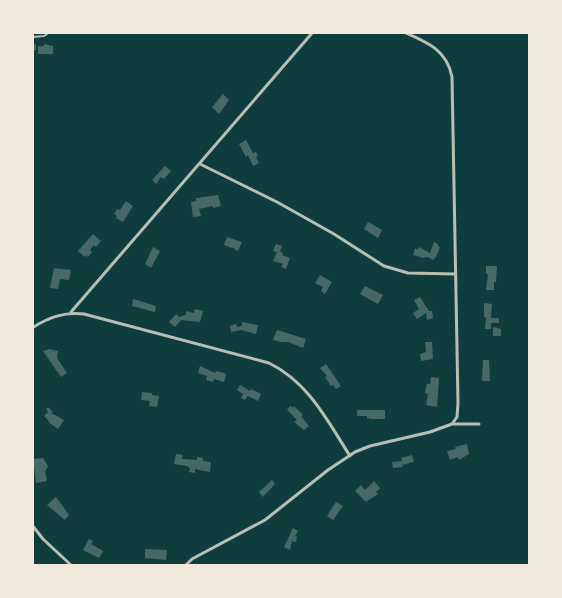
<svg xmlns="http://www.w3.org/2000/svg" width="562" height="598" viewBox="0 0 562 598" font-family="Helvetica,sans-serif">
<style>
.building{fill:#486865}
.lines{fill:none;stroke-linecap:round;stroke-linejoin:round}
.service{stroke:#b8beb3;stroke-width:2}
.minor{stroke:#b8beb3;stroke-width:3}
</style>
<rect width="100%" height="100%" fill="#0f3d3e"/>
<path class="building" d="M 32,44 L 36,44 L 36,50 L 32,51 Z
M 44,44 L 53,46 L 53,54 L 38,54 L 38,46 L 44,46 Z
M 223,94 L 229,100 L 219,114 L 212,107 Z
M 246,140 L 253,153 L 256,152 L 258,156 L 256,157 L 259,163 L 253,166 L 248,155 L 246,157 L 239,144 Z
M 165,166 L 171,171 L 164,179 L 161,177 L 156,184 L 152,180 Z
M 218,195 L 221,206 L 213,208 L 213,206 L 199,209 L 201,216 L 193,217 L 191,202 L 196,201 L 196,198 Z
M 126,201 L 133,206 L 123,222 L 116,218 L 117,216 L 114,214 L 117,209 L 120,210 Z
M 368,222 L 382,230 L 378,238 L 364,229 Z
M 93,234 L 101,241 L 96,247 L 94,245 L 90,250 L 92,252 L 88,257 L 86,255 L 85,257 L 78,251 Z
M 227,237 L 242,242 L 238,251 L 235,250 L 235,249 L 224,245 Z
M 434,242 L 438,244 L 438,246 L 440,247 L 436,257 L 435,257 L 434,260 L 427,257 L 423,258 L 413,255 L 415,248 L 418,250 L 419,247 L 430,253 Z
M 276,244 L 282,246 L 280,251 L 283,253 L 282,255 L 290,258 L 286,269 L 281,267 L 283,264 L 273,261 L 277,252 L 273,251 Z
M 153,247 L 160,251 L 151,268 L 145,264 Z
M 486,266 L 497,266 L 496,282 L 494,282 L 494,290 L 486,290 L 488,274 L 486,274 Z
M 54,268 L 71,270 L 69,280 L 60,279 L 58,289 L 50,288 Z
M 320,275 L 332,282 L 325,294 L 321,291 L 323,287 L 315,283 Z
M 365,286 L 383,295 L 378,304 L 360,294 Z
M 420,297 L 429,311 L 432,311 L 433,318 L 427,320 L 426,313 L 417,319 L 413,313 L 419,309 L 414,300 Z
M 133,299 L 156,306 L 155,312 L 132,306 Z
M 484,303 L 492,304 L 491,318 L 499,318 L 499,323 L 491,323 L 491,329 L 485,329 L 486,317 L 484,317 Z
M 195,309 L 203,311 L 200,322 L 181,320 L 175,327 L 169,322 L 176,314 L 179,317 L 186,315 L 186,311 L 194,313 Z
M 242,322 L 258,325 L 256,334 L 241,330 L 231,332 L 230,326 L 236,324 L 237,327 L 242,326 Z
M 493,327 L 501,329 L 501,336 L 493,336 Z
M 277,330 L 306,339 L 303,348 L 288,342 L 281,342 L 273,340 Z
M 425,342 L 432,342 L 433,359 L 421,361 L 420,354 L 426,352 Z
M 49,349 L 58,351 L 57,358 L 67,373 L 61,377 L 43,351 Z
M 483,360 L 489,360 L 490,381 L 482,381 Z
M 326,364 L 341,386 L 336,389 L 333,385 L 331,386 L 325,377 L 327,376 L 320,368 Z
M 200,366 L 215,373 L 216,371 L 224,373 L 226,375 L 224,382 L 214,379 L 213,382 L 206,380 L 207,376 L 198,373 Z
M 431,377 L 439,378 L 437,407 L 426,405 L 428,394 L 425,393 L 427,384 L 430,384 Z
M 240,385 L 250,391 L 251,389 L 261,394 L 258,401 L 248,396 L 245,400 L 241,398 L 243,394 L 237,390 Z
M 142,392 L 152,393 L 152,395 L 159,396 L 157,407 L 149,406 L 150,401 L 141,400 Z
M 291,406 L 293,408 L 294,406 L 303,415 L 301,416 L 309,426 L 304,430 L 294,422 L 297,420 L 289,412 L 287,409 Z
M 48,407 L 53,412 L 51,413 L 64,420 L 58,429 L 48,422 L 49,421 L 44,416 L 48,412 L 46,409 Z
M 357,410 L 385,410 L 385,419 L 371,419 L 367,418 L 367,416 L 357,416 Z
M 467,444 L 469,454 L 459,460 L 458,457 L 450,460 L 447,451 L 456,449 L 455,447 Z
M 176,454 L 183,455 L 182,459 L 197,460 L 197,457 L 203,458 L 203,461 L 211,462 L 210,472 L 195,469 L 195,473 L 189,472 L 190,468 L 187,466 L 174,464 Z
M 412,455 L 414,462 L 402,465 L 403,467 L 393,468 L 392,462 L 402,461 L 401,458 Z
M 43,458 L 48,466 L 45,472 L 47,481 L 36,483 L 33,459 Z
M 272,480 L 275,484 L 263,497 L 259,492 Z
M 374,481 L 380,488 L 376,492 L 378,494 L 366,502 L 355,491 L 361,485 L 365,490 Z
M 56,497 L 69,515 L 65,520 L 47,505 Z
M 336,502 L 343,506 L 333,520 L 327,516 Z
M 293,528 L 298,531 L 295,536 L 297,537 L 296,542 L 292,541 L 290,550 L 284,547 Z
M 89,539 L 93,541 L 91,544 L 103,551 L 99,558 L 83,550 Z
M 145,549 L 167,550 L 166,560 L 145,558 Z"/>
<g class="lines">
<path class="service" d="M 32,37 L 44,36 L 50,32"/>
<path class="minor" d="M 404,32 C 427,42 447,50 452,77 L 458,403 L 457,417 L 452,424
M 200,164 L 277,202 L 334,234 L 384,266 L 408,273 L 455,274
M 71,312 L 313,32
M 32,328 C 49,317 64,312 84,314 L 269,363 C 308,382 327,420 350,456
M 32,525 L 43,539 L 72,566
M 185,566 L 192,559 L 265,520 L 328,470 L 355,452 L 370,446 L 430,432 L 452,424 L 479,424"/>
</g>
<rect width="562" height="598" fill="none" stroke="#f1e9da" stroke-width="68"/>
</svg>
